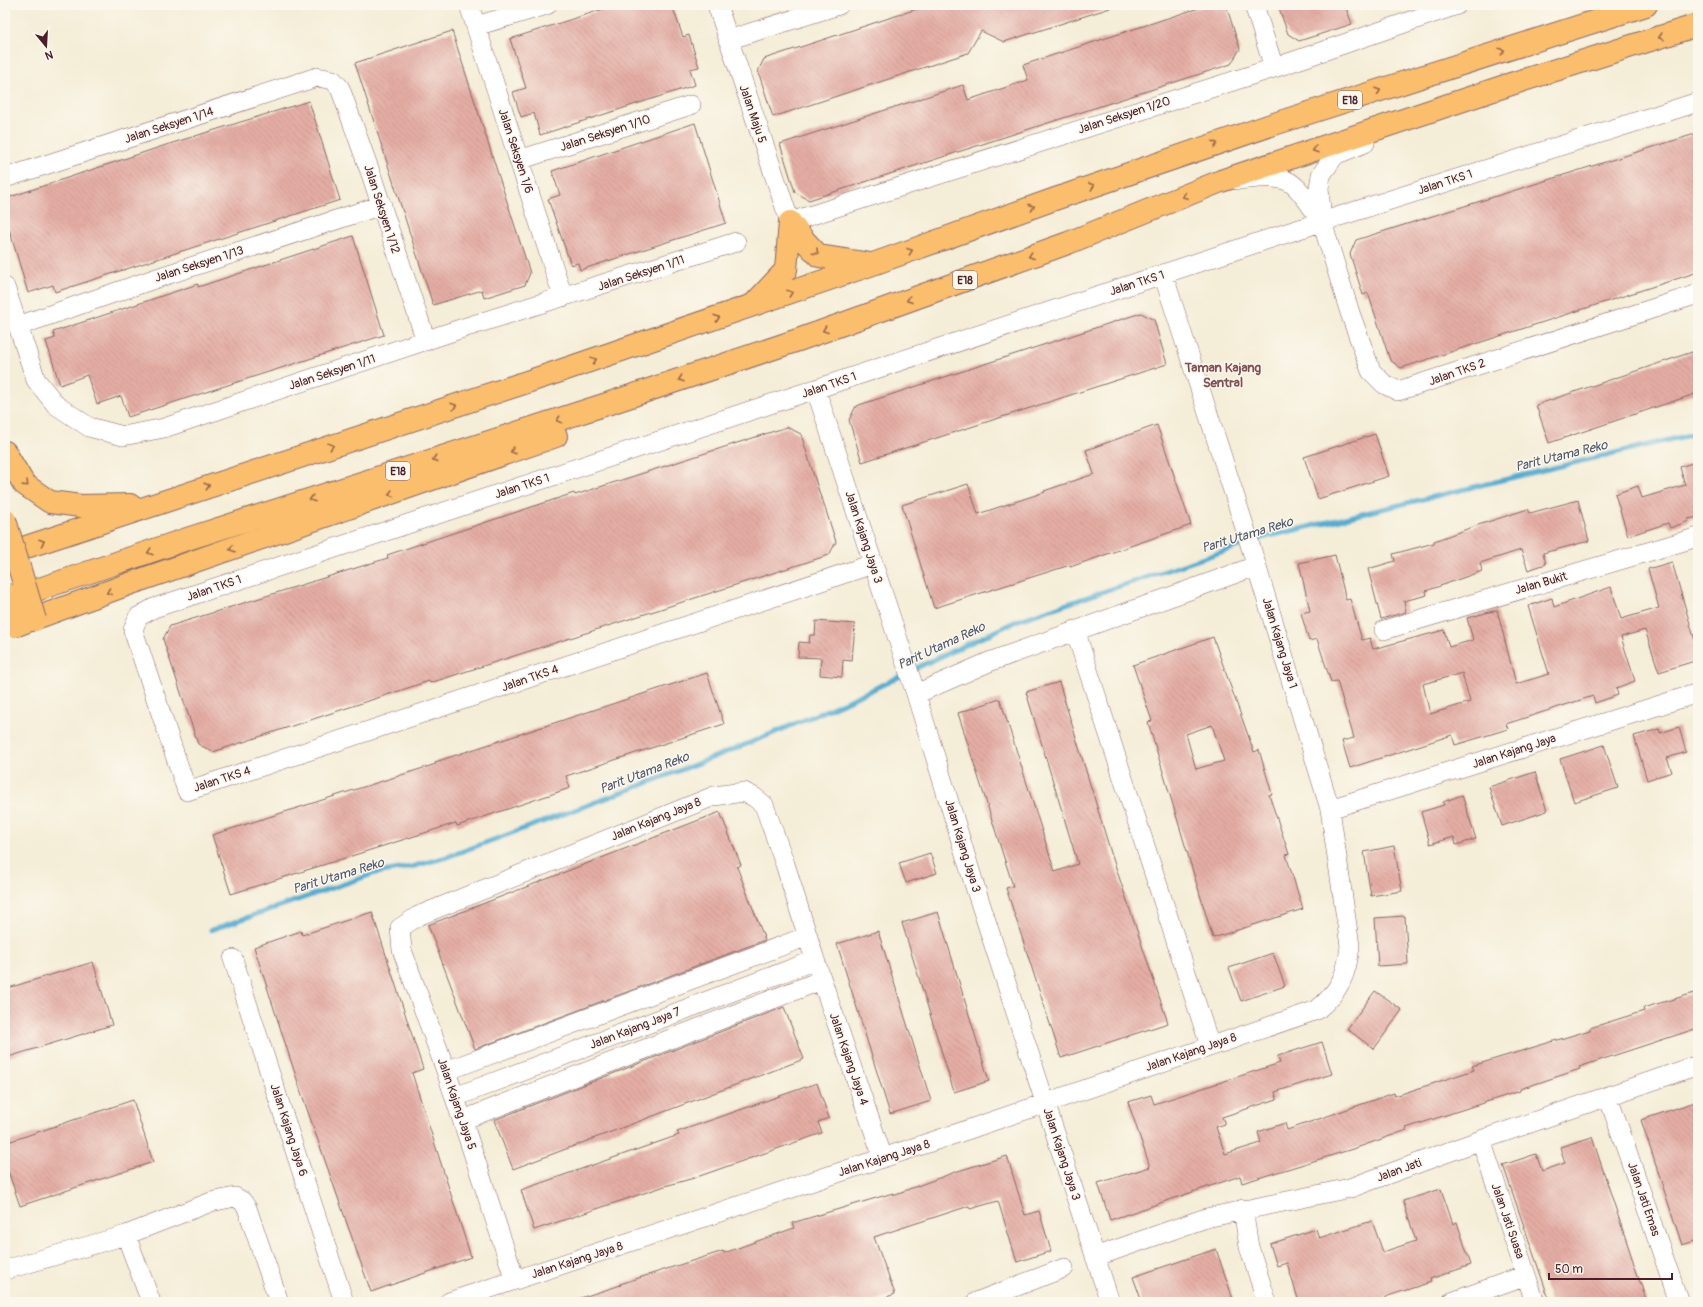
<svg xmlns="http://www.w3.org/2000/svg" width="1703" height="1307" viewBox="0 0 1703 1307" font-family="Pangolin,sans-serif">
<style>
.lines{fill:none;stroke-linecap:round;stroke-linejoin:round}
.stream{stroke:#55add2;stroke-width:5}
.building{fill:url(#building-back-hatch);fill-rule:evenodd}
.minor-casing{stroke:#866767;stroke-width:20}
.motorway-casing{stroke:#866767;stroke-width:24}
.minor{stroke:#fff;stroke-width:19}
.motorway{stroke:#fabe6d;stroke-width:22}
.motorway-bridge-casing{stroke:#866767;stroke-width:24;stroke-linecap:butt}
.motorway-bridge{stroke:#fabe6d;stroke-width:22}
.oneway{stroke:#996749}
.labels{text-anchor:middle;stroke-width:3;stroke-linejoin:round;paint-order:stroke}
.shield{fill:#fbf7ec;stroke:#7f6065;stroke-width:1}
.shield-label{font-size:11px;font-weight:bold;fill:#4a1f2b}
.street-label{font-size:12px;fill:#4a1f2b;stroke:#fbf7ec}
.neighbourhood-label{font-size:13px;font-weight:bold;fill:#805155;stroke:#fbf7ec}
.water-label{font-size:13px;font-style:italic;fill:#4e586e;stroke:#fbf7ec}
</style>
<defs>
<pattern id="building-back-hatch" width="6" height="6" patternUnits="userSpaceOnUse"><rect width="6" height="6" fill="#e4ada4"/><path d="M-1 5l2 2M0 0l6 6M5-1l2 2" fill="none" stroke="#c5948d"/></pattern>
</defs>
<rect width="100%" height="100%" fill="#fbf7ec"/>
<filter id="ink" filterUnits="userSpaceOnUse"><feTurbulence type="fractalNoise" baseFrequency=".025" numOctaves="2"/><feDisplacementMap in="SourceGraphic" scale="8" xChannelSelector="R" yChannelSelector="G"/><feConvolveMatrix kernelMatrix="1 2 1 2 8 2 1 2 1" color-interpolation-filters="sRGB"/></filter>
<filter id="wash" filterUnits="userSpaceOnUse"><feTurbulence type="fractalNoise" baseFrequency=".012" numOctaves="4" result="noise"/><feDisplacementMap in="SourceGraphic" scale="16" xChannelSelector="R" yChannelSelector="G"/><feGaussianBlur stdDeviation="0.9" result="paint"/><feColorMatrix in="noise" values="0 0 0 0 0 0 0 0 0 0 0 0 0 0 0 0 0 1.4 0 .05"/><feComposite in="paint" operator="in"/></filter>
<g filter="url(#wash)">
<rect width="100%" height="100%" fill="#f4edd7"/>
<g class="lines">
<path class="stream" d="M 912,670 L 1019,620 L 1266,537 L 1698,433
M 211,930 L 376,873 L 411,867 L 447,857 C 601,800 757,746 905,674"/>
</g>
<g id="blocks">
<path class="building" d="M 616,5 L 672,5 L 683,37 L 689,35 L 699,67 L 690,69 L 695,85 L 540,135 L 534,113 L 521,117 L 513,92 L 526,88 L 510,39 Z
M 929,5 L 1110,5 L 1110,8 L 1004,42 L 981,31 L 968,53 L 773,117 L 758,71 L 764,59 Z
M 1208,5 L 1226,5 L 1240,49 L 1231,64 L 809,200 L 795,192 L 780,144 L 963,85 L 968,100 L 1028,80 L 1023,65 Z
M 1278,5 L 1345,5 L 1352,24 L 1299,41 L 1288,34 Z
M 452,31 L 530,273 L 525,285 L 484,298 L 482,290 L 433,305 L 355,63 Z
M 309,101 L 340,200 L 55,292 L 53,285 L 28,293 L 5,215 L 5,207 L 10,197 L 166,145 Z
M 695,123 L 726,223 L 580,270 L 578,263 L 571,265 L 548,199 L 560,195 L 552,171 Z
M 1698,133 L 1698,272 L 1401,368 L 1390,360 L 1368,293 L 1363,295 L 1350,254 L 1356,240 Z
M 353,236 L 384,335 L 128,417 L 121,396 L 97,404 L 87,375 L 60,385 L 46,341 L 55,338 L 53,332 L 198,284 L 198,287 Z
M 1141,313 L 1154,320 L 1167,364 L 862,462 L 849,420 L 856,406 Z
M 1698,350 L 1698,393 L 1549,443 L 1536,405 Z
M 1157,425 L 1191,525 L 1070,567 L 1070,565 L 934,608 L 902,505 L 968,484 L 978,514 L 1045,492 L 1044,491 L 1094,474 L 1086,450 Z
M 787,427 L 801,434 L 821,498 L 822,498 L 836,542 L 829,555 L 430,683 L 429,681 L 213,752 L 198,744 L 163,639 L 170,626 L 388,558 L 387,555 L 574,493 L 575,495 L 606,485 Z
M 1375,434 L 1389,476 L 1318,499 L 1304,457 Z
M 1698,461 L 1698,517 L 1688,519 L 1689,521 L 1670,528 L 1668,523 L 1628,536 L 1615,494 L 1638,486 L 1642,498 L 1685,485 L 1680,467 Z
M 1578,500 L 1589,541 L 1543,553 L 1546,564 L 1528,570 L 1521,550 L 1480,563 L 1482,571 L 1426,591 L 1427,595 L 1404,601 L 1406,612 L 1381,619 L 1368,569 L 1395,561 L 1393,554 L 1434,543 L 1434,541 L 1478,525 L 1528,509 L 1530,513 Z
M 1335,555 L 1346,600 L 1350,599 L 1362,640 L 1370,638 L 1373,649 L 1444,630 L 1449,647 L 1473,640 L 1467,618 L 1497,610 L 1516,684 L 1549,674 L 1528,606 L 1552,598 L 1554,607 L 1611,587 L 1621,619 L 1659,608 L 1648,569 L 1672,562 L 1698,651 L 1698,660 L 1659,672 L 1645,630 L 1621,637 L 1635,681 L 1616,688 L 1618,695 L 1595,703 L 1593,696 L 1506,724 L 1508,729 L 1485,736 L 1455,745 L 1452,735 L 1350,768 L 1342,741 L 1354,738 L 1337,681 L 1331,682 L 1317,639 L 1309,641 L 1301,613 L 1310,611 L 1299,563 ZM 1462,673 L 1470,702 L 1430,714 L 1423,684 Z
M 816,621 L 855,624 L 852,661 L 843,660 L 842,677 L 820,675 L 821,658 L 798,657 L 799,642 L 809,643 L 810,635 L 815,635 Z
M 1213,637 L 1254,752 L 1259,750 L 1272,794 L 1269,795 L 1289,854 L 1286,855 L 1303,909 L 1213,938 L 1148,722 L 1152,721 L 1133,665 ZM 1212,725 L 1224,761 L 1196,769 L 1186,734 Z
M 707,673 L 724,724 L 566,776 L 570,788 L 457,826 L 456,823 L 231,894 L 212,835 L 436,764 L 435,762 Z
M 1059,682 L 1111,853 L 1168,1023 L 1061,1058 L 1006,888 L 1013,886 L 958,713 L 1000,699 L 1055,872 L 1078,864 L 1026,692 Z
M 1679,727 L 1686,752 L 1667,758 L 1672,772 L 1647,780 L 1634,736 L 1659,729 L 1660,733 Z
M 1604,745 L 1618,788 L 1574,802 L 1560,759 Z
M 1535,772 L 1547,811 L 1502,826 L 1489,787 Z
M 1462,795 L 1476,839 L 1456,845 L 1454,837 L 1430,844 L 1421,812 L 1444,805 L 1443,802 Z
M 720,812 L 741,865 L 737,867 L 765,940 L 475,1049 L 428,925 Z
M 1394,846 L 1402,891 L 1371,896 L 1364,852 Z
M 930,853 L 937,873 L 906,883 L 899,863 Z
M 372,912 L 423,1069 L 412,1073 L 471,1257 L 371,1292 L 301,1092 L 254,947 L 301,931 L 302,935 Z
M 938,912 L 989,1081 L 954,1092 L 902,923 Z
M 1405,916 L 1408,964 L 1378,966 L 1375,918 Z
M 878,931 L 931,1101 L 890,1114 L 837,944 Z
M 1273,953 L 1285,986 L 1241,1001 L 1229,968 Z
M 93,962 L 112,1025 L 5,1058 L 5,989 Z
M 1375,991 L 1402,1010 L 1374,1049 L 1347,1029 Z
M 1698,992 L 1698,1028 L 1579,1067 L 1580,1069 L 1520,1089 L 1520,1091 L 1406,1128 L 1407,1130 L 1359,1147 L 1242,1183 L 1240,1176 L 1110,1220 L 1098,1183 L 1150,1167 L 1128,1102 L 1151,1095 L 1154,1104 L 1280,1063 L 1278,1056 L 1322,1042 L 1332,1074 L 1275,1092 L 1277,1099 L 1222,1117 L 1225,1124 L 1216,1127 L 1225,1154 L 1261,1143 L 1258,1132 L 1285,1123 L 1287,1130 L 1394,1093 L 1395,1096 L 1474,1070 L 1472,1066 L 1590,1030 L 1590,1028 L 1644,1011 L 1643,1008 Z
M 784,1007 L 804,1059 L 513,1169 L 494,1120 Z
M 817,1083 L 829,1118 L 818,1122 L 822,1133 L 694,1178 L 665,1186 L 534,1230 L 521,1190 L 679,1135 L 677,1132 Z
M 133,1100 L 153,1162 L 20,1206 L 5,1162 L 5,1143 Z
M 1698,1101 L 1698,1240 L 1682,1245 L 1641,1120 Z
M 1592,1137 L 1639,1279 L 1647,1302 L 1550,1302 L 1503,1165 L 1536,1154 L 1542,1171 L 1565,1163 L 1560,1147 Z
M 1007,1156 L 1025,1215 L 1039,1211 L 1051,1251 L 1017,1262 L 998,1201 L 970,1209 L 969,1206 L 874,1237 L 895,1294 L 872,1302 L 577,1302 L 577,1299 L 621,1285 L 620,1284 L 723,1251 L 724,1253 L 794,1228 L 792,1223 L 893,1193 L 893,1195 L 958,1171 Z
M 1441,1189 L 1453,1224 L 1457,1222 L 1471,1265 L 1430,1279 L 1431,1282 L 1385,1297 L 1385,1299 L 1377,1302 L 1299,1302 L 1287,1263 L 1277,1266 L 1270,1244 L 1316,1229 L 1319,1238 L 1372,1221 L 1383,1252 L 1416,1241 L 1403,1201 Z
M 1216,1249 L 1234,1302 L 1142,1302 L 1133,1277 Z"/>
</g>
</g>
<g filter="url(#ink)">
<use href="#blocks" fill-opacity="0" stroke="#866767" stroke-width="1"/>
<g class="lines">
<defs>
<path id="minor" d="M 469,5 L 563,297
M 717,5 L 790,222 L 1274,68 L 1457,5
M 1254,5 L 1274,68
M 476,26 L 547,5
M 728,40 L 839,5
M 1365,143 L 1335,155 L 1321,175 L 1319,188 L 1322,222 L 1350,313 L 1371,371 L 1384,384 L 1398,391 L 1698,294
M 519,160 L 691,105
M 5,178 L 317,77 L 333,80 L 340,88 L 372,177 L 426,341
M 1237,180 C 1253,179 1272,175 1287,181 C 1299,185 1314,211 1322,222
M 5,287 L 36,380 L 56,405 L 89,427 L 123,436 L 164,428 L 457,330 L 736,242
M 18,326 L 163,276 L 382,205
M 816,390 L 916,694 L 976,890 L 1110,1302
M 873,564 L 187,791 L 133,630 L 138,617 L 154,608 L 1293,231 L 1698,102
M 1075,630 L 1210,1046
M 1384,630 L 1698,537
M 916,694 L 989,662 L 1256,566
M 1330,809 L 1698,693
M 233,959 L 344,1302
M 446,1071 L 808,936
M 1608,1096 L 1679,1302
M 455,1097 L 815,960
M 463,1120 L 822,980
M 1481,1140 L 1535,1302
M 1243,1209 L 1249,1247 L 1267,1302
M 126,1235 L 151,1302
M 1095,1257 L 1206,1218 L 1350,1188 L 1481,1140 L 1698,1065
M 5,1270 L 126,1235 L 211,1202 L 235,1197 L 242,1201 L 247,1208 L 279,1302
M 515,1280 L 446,1071 L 402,950 L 400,928 L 418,916 L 714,796 L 744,792 L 754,797 L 764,805 L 785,864 L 815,960 L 883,1158
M 449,1302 L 964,1131 L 1317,1010 C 1340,991 1347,974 1350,946 L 1330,809 L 1245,528 L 1163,274
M 976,1302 L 1064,1268
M 1452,1302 L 1526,1275"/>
<path id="motorway" d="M 790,222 L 803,239 L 819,256 L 871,264
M 755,303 L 786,270 L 790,222
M 5,452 L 24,484 L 50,502 L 81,506 L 130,505
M 5,554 L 557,372 L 873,264 L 1055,199 L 1274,124 L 1646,5
M 10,599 L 187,539 L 610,403 L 801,339 L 1068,243 L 1221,181 L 1511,84 L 1698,25
M 17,625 L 129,584 L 556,436"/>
</defs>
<use href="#minor" class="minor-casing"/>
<use href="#motorway" class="motorway-casing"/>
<use href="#minor" class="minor"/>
<use href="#motorway" class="motorway"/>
<defs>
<path id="motorway-bridge" d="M 5,520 L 35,620
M 5,593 L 15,626"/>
</defs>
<use href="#motorway-bridge" class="motorway-bridge-casing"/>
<use href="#motorway-bridge" class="motorway-bridge"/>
</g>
<defs><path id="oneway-chevron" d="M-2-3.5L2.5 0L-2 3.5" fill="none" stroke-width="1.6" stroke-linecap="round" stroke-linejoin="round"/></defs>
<g class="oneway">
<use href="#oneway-chevron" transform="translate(1661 37) rotate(163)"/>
<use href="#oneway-chevron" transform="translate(1502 51) rotate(-18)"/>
<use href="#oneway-chevron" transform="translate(1378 91) rotate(-18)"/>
<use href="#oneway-chevron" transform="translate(1215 144) rotate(-19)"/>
<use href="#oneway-chevron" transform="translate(1315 150) rotate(161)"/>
<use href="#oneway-chevron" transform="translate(1092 186) rotate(-19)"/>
<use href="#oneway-chevron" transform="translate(1185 196) rotate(158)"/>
<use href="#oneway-chevron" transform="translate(1032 207) rotate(-20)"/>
<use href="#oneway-chevron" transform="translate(910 251) rotate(-20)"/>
<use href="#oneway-chevron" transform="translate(816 252) rotate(42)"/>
<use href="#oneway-chevron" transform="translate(1031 256) rotate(160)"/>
<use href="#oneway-chevron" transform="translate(790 293) rotate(-19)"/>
<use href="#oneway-chevron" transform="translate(909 300) rotate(160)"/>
<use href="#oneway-chevron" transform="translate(717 318) rotate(-19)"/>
<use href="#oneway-chevron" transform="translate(825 330) rotate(160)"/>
<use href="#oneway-chevron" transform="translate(594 360) rotate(-19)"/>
<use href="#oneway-chevron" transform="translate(681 379) rotate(161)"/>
<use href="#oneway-chevron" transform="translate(454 406) rotate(-18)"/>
<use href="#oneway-chevron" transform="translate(559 420) rotate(162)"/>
<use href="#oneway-chevron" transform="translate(331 446) rotate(-18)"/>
<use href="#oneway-chevron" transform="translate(513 451) rotate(161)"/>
<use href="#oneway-chevron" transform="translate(435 459) rotate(162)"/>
<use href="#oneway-chevron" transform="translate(26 484) rotate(44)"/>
<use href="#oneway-chevron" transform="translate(207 486) rotate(-18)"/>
<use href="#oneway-chevron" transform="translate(391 494) rotate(161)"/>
<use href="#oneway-chevron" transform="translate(312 499) rotate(162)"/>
<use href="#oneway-chevron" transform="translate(42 542) rotate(-19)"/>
<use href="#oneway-chevron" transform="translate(232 549) rotate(161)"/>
<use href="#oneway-chevron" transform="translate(150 552) rotate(162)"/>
<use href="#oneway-chevron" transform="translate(109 592) rotate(159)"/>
</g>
</g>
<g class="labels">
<g class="shield">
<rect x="1338" y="91" width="24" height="18" rx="3"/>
<rect x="953" y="271" width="24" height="18" rx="3"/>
<rect x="386" y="462" width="24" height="18" rx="3"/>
</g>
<g class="shield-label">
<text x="1350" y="104">E18</text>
<text x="965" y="284">E18</text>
<text x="398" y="475">E18</text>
</g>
<g class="street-label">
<text transform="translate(753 114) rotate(71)" y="4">Jalan Maju 5</text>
<text transform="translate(1124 115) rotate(-18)" y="4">Jalan Seksyen 1/20</text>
<text transform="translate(169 125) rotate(-18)" y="4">Jalan Seksyen 1/14</text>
<text transform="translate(605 133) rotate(-18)" y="4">Jalan Seksyen 1/10</text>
<text transform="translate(516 151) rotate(72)" y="4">Jalan Seksyen 1/6</text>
<text transform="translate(1445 182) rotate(-18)" y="4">Jalan TKS 1</text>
<text transform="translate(382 209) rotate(72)" y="4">Jalan Seksyen 1/12</text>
<text transform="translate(199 264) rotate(-18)" y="4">Jalan Seksyen 1/13</text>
<text transform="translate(641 273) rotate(-18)" y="4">Jalan Seksyen 1/11</text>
<text transform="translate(1137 283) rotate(-18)" y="4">Jalan TKS 1</text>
<text transform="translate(332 372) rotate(-18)" y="4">Jalan Seksyen 1/11</text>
<text transform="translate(1457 372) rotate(-19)" y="4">Jalan TKS 2</text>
<text transform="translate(829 385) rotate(-19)" y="4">Jalan TKS 1</text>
<text transform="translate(522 486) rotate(-18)" y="4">Jalan TKS 1</text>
<text transform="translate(864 537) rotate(72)" y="4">Jalan Kajang Jaya 3</text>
<text transform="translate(1541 583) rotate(-16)" y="4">Jalan Bukit</text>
<text transform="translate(214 588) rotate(-19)" y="4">Jalan TKS 1</text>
<text transform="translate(1280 643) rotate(73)" y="4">Jalan Kajang Jaya 1</text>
<text transform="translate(530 678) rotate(-19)" y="4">Jalan TKS 4</text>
<text transform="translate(1514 751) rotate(-18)" y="4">Jalan Kajang Jaya</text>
<text transform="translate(222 779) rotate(-18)" y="4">Jalan TKS 4</text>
<text transform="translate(656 819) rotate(-22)" y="4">Jalan Kajang Jaya 8</text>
<text transform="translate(963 846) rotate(73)" y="4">Jalan Kajang Jaya 3</text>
<text transform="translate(635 1028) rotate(-21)" y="4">Jalan Kajang Jaya 7</text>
<text transform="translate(1191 1052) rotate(-19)" y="4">Jalan Kajang Jaya 8</text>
<text transform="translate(849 1059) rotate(71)" y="4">Jalan Kajang Jaya 4</text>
<text transform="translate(457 1104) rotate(71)" y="4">Jalan Kajang Jaya 5</text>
<text transform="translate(289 1130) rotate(72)" y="4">Jalan Kajang Jaya 6</text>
<text transform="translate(1062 1154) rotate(72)" y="4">Jalan Kajang Jaya 3</text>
<text transform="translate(884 1158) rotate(-18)" y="4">Jalan Kajang Jaya 8</text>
<text transform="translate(1399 1170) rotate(-20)" y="4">Jalan Jati</text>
<text transform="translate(1644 1199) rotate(71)" y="4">Jalan Jati Emas</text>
<text transform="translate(1508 1221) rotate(71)" y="4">Jalan Jati Suasa</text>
<text transform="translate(577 1260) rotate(-18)" y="4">Jalan Kajang Jaya 8</text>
</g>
<g class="neighbourhood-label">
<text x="1223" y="372">Taman Kajang<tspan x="1223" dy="15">Sentral</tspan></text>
</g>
<g class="water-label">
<text transform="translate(1561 455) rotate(-14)" y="5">Parit Utama Reko</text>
<text transform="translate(1247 534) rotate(-17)" y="5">Parit Utama Reko</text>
<text transform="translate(941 645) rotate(-25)" y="5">Parit Utama Reko</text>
<text transform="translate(644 772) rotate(-21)" y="5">Parit Utama Reko</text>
<text transform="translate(338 875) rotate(-17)" y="5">Parit Utama Reko</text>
</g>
</g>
<rect width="1703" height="1307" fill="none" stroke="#fbf7ec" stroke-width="20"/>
<g transform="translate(46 46) rotate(162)" stroke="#fbf7ec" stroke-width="3" paint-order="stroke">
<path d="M0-3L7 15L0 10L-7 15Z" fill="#4a1f2b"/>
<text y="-6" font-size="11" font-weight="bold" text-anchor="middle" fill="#4a1f2b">N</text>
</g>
<path d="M1549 1273v6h123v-6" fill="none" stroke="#4a1f2b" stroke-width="2"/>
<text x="1555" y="1273" font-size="12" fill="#4a1f2b" stroke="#fbf7ec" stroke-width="3" paint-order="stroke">50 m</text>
</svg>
